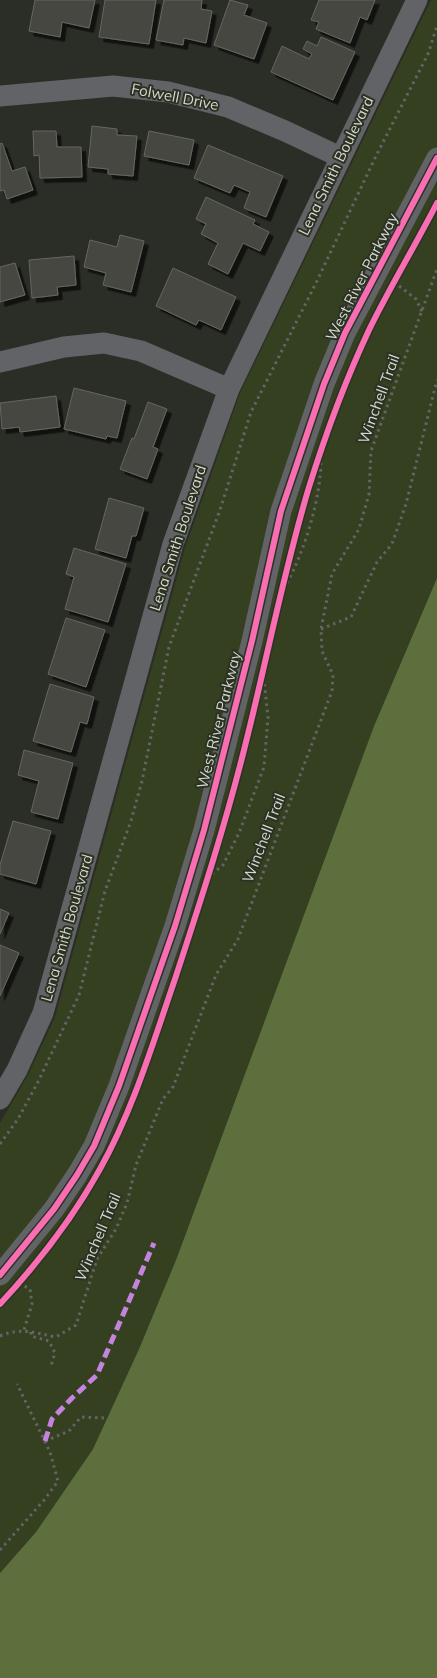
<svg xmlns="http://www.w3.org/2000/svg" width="437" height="1678" viewBox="0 0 437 1678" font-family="Mulish,sans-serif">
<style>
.green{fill:#354020}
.water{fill:#5d6f3d}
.building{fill:#454740;stroke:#656760;filter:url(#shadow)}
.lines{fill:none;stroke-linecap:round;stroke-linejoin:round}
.path{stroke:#636466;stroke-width:3;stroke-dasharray:2.5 4;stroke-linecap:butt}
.minor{stroke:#626367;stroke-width:21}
.quiet{stroke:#c483df;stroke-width:5;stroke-dasharray:10 5;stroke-linecap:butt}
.cycleway-casing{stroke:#2c3223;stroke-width:9}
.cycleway{stroke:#f96db3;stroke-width:6}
.labels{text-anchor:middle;stroke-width:4;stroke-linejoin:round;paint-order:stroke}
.street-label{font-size:15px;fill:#d4d8cf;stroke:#2c3223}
</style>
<defs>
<filter id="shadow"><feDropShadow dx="4.5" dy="4.5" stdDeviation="0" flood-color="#0009"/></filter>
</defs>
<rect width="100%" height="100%" fill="#2b2e26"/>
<path class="green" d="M 431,0 L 437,0 L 437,578 L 374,726 L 176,1260 L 139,1349 L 93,1449 L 36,1532 L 0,1573 L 0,1123 L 28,1075 L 55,1017 L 185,548 L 240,393 Z"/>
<path class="water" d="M 437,578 L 437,1678 L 0,1678 L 0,1573 L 36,1532 L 93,1449 L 139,1349 L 176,1260 L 374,726 Z"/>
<path class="building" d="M 35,0 L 95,0 L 89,28 L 62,22 L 60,37 L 29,31 Z
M 105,0 L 156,0 L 149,44 L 99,37 Z
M 164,0 L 202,0 L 201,9 L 212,11 L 206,43 L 184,38 L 183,45 L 156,40 Z
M 230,0 L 248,5 L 244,15 L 267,23 L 254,59 L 214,45 Z
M 319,0 L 375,0 L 367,20 L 360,17 L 350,43 L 316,29 L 319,22 L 311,20 Z
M 321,37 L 355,52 L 333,100 L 271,72 L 282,46 L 309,59 L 312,54 L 303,49 L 307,41 L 317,46 Z
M 92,126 L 117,129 L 117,135 L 137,136 L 133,176 L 108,174 L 108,169 L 88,167 Z
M 33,131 L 56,131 L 57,147 L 81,147 L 82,177 L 40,178 L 39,155 L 34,156 Z
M 149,131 L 194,140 L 189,165 L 144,156 Z
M 2,143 L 12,171 L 25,167 L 33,190 L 7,199 L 4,190 L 0,191 L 0,144 Z
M 208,145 L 283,176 L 266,217 L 244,208 L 250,192 L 234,185 L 230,193 L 194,178 Z
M 206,197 L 255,220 L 253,224 L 269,232 L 260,251 L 243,243 L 228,274 L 208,264 L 218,243 L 201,234 L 206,224 L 196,219 Z
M 120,235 L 144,241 L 131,292 L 103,285 L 106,273 L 84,267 L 90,240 L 117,247 Z
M 74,256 L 76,285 L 57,287 L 58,295 L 32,298 L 29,260 Z
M 15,263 L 25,295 L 0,302 L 0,267 Z
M 173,268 L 236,297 L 221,330 L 199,320 L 196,325 L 156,306 Z
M 74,388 L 126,401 L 117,438 L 107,436 L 106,439 L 64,429 Z
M 56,396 L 60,427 L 20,432 L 19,427 L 2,429 L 0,403 Z
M 148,402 L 167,409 L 153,447 L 158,449 L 147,479 L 120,469 L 132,438 L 134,439 Z
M 109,498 L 144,508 L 136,536 L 132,536 L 126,558 L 95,549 Z
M 74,548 L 126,564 L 108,622 L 65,609 L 74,577 L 66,574 Z
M 66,618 L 105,630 L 86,687 L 48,674 Z
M 50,684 L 94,697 L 87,724 L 80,722 L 71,752 L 33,741 Z
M 24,750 L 73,763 L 58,819 L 31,812 L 39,781 L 18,775 Z
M 13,821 L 51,831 L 36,884 L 0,874 L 0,865 Z
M 0,909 L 9,913 L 0,934 Z
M 0,945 L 19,953 L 0,996 Z"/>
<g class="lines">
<path class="path" d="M 394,282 L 416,299 L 422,312
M 287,583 C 305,550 321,497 321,460
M 321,629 L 351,617 L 377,562 L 392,544 L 406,504 L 437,380
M 212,874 L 223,865 L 239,833 L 264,767 L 268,718 L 264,679
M 0,1144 L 18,1119 L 39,1080 L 79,995 L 105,891 L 131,821 L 142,781 L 169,647 L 220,510 L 251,412 L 317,281 L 375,158 L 428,54 L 437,26
M 19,1283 L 30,1289 L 32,1304 L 24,1330
M 31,1332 L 31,1336 L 49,1341 L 55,1353 L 51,1366
M 0,1336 C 21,1327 35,1333 56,1337 L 76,1325 L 97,1259 L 116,1229 L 127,1203 L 136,1165 L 163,1099 L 173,1087 L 216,975 L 238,939 L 332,691 L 333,675 L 322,651 L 321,629 L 332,574 L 359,529 L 369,494 L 371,451 L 437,269
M 45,1441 L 69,1431 L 81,1417 L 107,1418
M 0,1550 L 45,1499 L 58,1481 L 50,1452 L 17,1384"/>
<path class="minor" d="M 0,96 L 113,86 L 168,92 L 228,107 L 285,131 L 340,157
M 0,362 L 64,347 L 104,343 L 141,351 L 229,389
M 0,1099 L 17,1070 L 43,1013 L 173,544 L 229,389 L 417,0
M 0,1275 L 54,1209 L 77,1175 L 94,1146 L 119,1086 L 175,926 L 204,830 L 252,641 L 281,511 L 302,449 L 324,384 L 345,333 L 437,158"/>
<path class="quiet" d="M 45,1441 L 52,1419 L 72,1398 L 97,1375 L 154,1243"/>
<defs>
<path id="cycleway" d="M 0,1275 L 54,1209 L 77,1175 L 94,1146 L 119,1086 L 175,926 L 204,830 L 252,641 L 281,511 L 302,449 L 324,384 L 345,333 L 437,158
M 0,1304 C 38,1263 73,1218 100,1169 C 133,1110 153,1043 175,979 C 201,900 227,820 247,738 C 268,654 284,570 309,487 C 325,436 346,379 369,330 C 390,287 415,246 437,203"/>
</defs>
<use href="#cycleway" class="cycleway-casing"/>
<use href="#cycleway" class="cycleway"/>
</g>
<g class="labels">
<g class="street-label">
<text transform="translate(175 97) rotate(11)" y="5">Folwell Drive</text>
<text transform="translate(336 166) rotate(-64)" y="5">Lena Smith Boulevard</text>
<text transform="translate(362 277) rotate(-63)" y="5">West River Parkway</text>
<text transform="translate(379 399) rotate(-70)" y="5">Winchell Trail</text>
<text transform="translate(178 538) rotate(-72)" y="5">Lena Smith Boulevard</text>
<text transform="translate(219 720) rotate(-76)" y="5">West River Parkway</text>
<text transform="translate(264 838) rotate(-69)" y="5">Winchell Trail</text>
<text transform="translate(67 928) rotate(-74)" y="5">Lena Smith Boulevard</text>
<text transform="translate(98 1237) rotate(-67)" y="5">Winchell Trail</text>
</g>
</g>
</svg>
